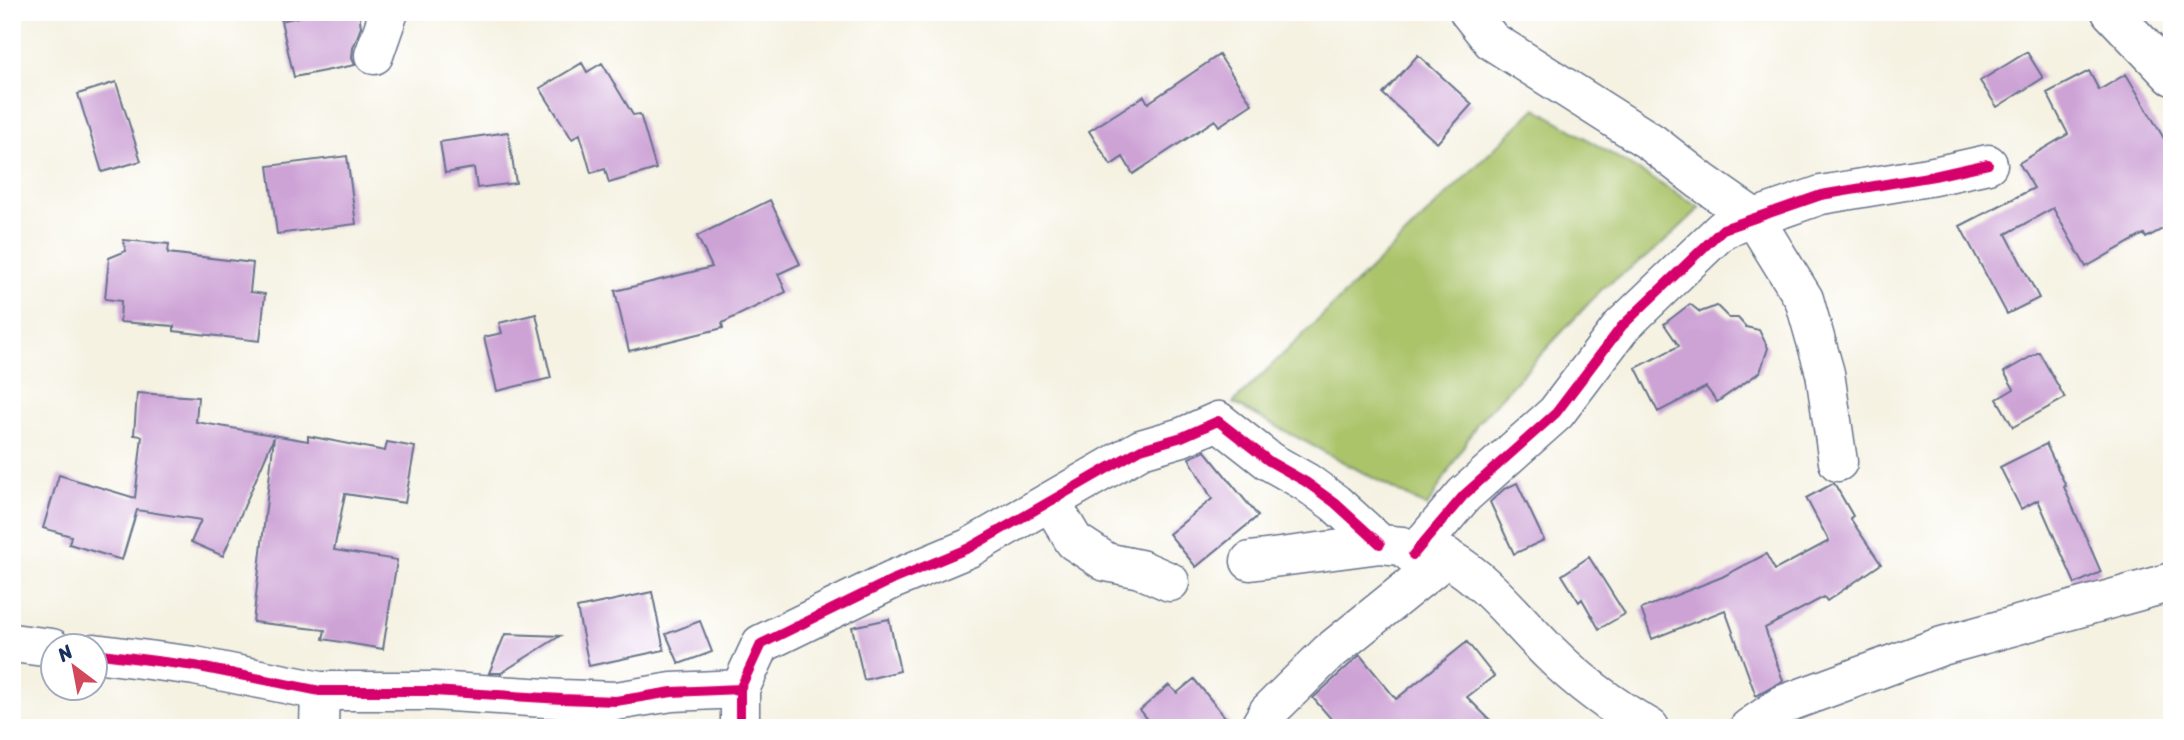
<svg xmlns="http://www.w3.org/2000/svg" width="2184" height="740" viewBox="0 0 2184 740" font-family="Sriracha,sans-serif">
<style>
.green{fill:#abc46a;stroke:#637a64;stroke-width:2}
.building{fill:#cda3d6}
.lines{fill:none;stroke-linecap:round;stroke-linejoin:round}
.minor-casing{stroke:#67738c;stroke-width:41}
.minor{stroke:#fff;stroke-width:38}
.cycleway-casing{stroke:#fff;stroke-width:15}
.cycleway{stroke:#d6006c;stroke-width:10}
</style>
<rect width="100%" height="100%" fill="#fff"/>
<filter id="ink" filterUnits="userSpaceOnUse"><feTurbulence type="fractalNoise" baseFrequency=".0143" numOctaves="2"/><feDisplacementMap in="SourceGraphic" scale="14" xChannelSelector="R" yChannelSelector="G"/><feConvolveMatrix kernelMatrix="1 2 1 2 8 2 1 2 1" color-interpolation-filters="sRGB"/></filter>
<filter id="wash" filterUnits="userSpaceOnUse"><feTurbulence type="fractalNoise" baseFrequency=".00686" numOctaves="4" result="noise"/><feDisplacementMap in="SourceGraphic" scale="28" xChannelSelector="R" yChannelSelector="G"/><feGaussianBlur stdDeviation="1.57" result="paint"/><feColorMatrix in="noise" values="0 0 0 0 0 0 0 0 0 0 0 0 0 0 0 0 0 1.4 0 .05"/><feComposite in="paint" operator="in"/></filter>
<g filter="url(#wash)">
<rect width="100%" height="100%" fill="#f5f2e2"/>
<path class="green" d="M 1536,108 L 1700,208 L 1658,248 L 1602,289 L 1478,422 L 1427,507 L 1233,403 Z"/>
<g id="blocks">
<path class="building" d="M 319,12 L 359,12 L 361,27 L 353,48 L 352,58 L 355,65 L 294,77 L 281,21 Z
M 2027,52 L 2043,78 L 1997,107 L 1980,81 Z
M 1219,55 L 1252,104 L 1219,126 L 1215,120 L 1133,174 L 1123,157 L 1111,165 L 1089,131 L 1144,96 L 1148,103 Z
M 1418,55 L 1472,104 L 1437,143 L 1383,94 Z
M 582,63 L 587,72 L 602,63 L 633,115 L 640,114 L 656,169 L 609,183 L 605,169 L 591,173 L 580,134 L 572,139 L 540,88 Z
M 2089,71 L 2099,90 L 2126,74 L 2172,152 L 2172,224 L 2146,238 L 2144,234 L 2086,267 L 2053,208 L 2006,234 L 2039,298 L 2007,314 L 1960,226 L 2034,188 L 2019,163 L 2068,134 L 2047,93 Z
M 116,82 L 141,161 L 102,172 L 78,94 Z
M 508,132 L 516,183 L 477,188 L 474,168 L 445,173 L 440,142 Z
M 347,156 L 356,224 L 277,234 L 268,166 Z
M 770,200 L 800,264 L 778,274 L 786,292 L 722,323 L 723,328 L 629,351 L 615,291 L 712,267 L 697,236 Z
M 123,240 L 169,244 L 168,253 L 253,263 L 250,292 L 265,294 L 260,341 L 174,331 L 174,326 L 120,322 L 121,301 L 105,299 L 109,258 L 126,251 Z
M 1690,304 L 1700,312 L 1717,306 L 1729,318 L 1738,318 L 1746,327 L 1759,330 L 1768,348 L 1760,372 L 1717,402 L 1706,387 L 1658,412 L 1636,368 L 1679,346 L 1664,324 Z
M 536,314 L 551,378 L 497,391 L 484,337 L 502,333 L 499,323 Z
M 2039,352 L 2065,398 L 2013,427 L 1997,399 L 2014,389 L 2004,372 Z
M 137,393 L 198,397 L 196,422 L 308,441 L 308,436 L 385,451 L 387,442 L 415,447 L 405,503 L 345,494 L 334,550 L 397,560 L 383,649 L 323,639 L 325,630 L 253,622 L 274,437 L 223,556 L 191,542 L 201,520 L 137,510 L 122,560 L 69,544 L 71,536 L 43,528 L 59,475 L 135,498 L 142,436 L 134,435 Z
M 2046,444 L 2066,486 L 2064,487 L 2101,572 L 2075,584 L 2038,500 L 2021,509 L 2000,467 Z
M 1205,451 L 1258,516 L 1196,567 L 1169,534 L 1212,499 L 1189,458 Z
M 1517,483 L 1544,540 L 1514,554 L 1490,502 L 1504,489 Z
M 1834,483 L 1853,516 L 1850,518 L 1881,564 L 1827,601 L 1824,597 L 1765,628 L 1783,681 L 1756,696 L 1725,610 L 1652,639 L 1641,609 L 1722,577 L 1766,554 L 1775,570 L 1829,541 L 1806,498 Z
M 1589,557 L 1625,614 L 1599,629 L 1582,599 L 1579,602 L 1562,575 Z
M 652,592 L 664,650 L 589,666 L 577,608 Z
M 889,619 L 900,671 L 864,680 L 852,627 Z
M 700,621 L 712,652 L 679,664 L 666,634 Z
M 505,634 L 560,636 L 501,673 L 489,673 Z
M 1467,642 L 1494,676 L 1467,697 L 1498,728 L 1339,728 L 1313,698 L 1360,655 L 1396,699 Z
M 1194,679 L 1234,728 L 1155,728 L 1140,710 L 1169,685 L 1177,693 Z"/>
</g>
</g>
<g filter="url(#ink)">
<use href="#blocks" fill-opacity="0" stroke="#67738c" stroke-width="2"/>
<g class="lines">
<defs>
<path id="minor" d="M 1469,12 L 1492,41 L 1651,142 L 1701,181 L 1754,218 L 1804,299 L 1825,373 L 1838,462
M 2111,12 L 2172,76
M 374,55 L 389,12
M 1051,502 L 1074,541 L 1106,562 L 1140,569 L 1170,582
M 1413,555 L 1464,495 L 1556,413 L 1622,326 L 1723,229 L 1821,195 L 1934,176 L 1988,164
M 1250,561 L 1380,544 L 1402,546 L 1413,555 C 1425,553 1438,552 1449,559 C 1489,582 1518,622 1551,654 C 1580,683 1615,708 1650,728
M 12,643 L 52,648
M 94,653 L 195,666 L 320,691 L 433,691 L 562,699 L 616,701 L 672,692 L 740,689 L 740,728
M 740,689 L 761,644 L 892,580 L 969,548 L 1141,449 L 1182,437 L 1218,421 L 1269,461 L 1306,482 L 1335,503 L 1380,544
M 319,728 L 320,691
M 1259,728 L 1268,712 L 1328,653 L 1447,557
M 1749,728 L 1784,704 L 1942,646 L 2172,582"/>
</defs>
<use href="#minor" class="minor-casing"/>
<use href="#minor" class="minor"/>
<defs>
<path id="cycleway" d="M 1413,555 L 1464,495 L 1556,413 L 1622,326 L 1723,229 L 1821,195 L 1934,176 L 1988,164
M 94,653 L 195,666 L 320,691 L 433,691 L 562,699 L 616,701 L 672,692 L 740,689 L 740,728
M 740,689 L 761,644 L 892,580 L 969,548 L 1141,449 L 1182,437 L 1218,421 L 1269,461 L 1306,482 L 1335,503 L 1380,544"/>
</defs>
<use href="#cycleway" class="cycleway-casing"/>
<use href="#cycleway" class="cycleway"/>
</g>
</g>
<rect width="2184" height="740" fill="none" stroke="#fff" stroke-width="42"/>
<g transform="translate(74 667) rotate(328)"><circle r="33" fill="#ffffff" stroke="#a4acbf" stroke-width="2"/>
<path d="M0-5L12 26L0 18L-12 26Z" fill="#d1495b"/>
<text y="-10" font-size="19" font-weight="bold" text-anchor="middle" fill="#1b2f5e">N</text>
</g>
</svg>
